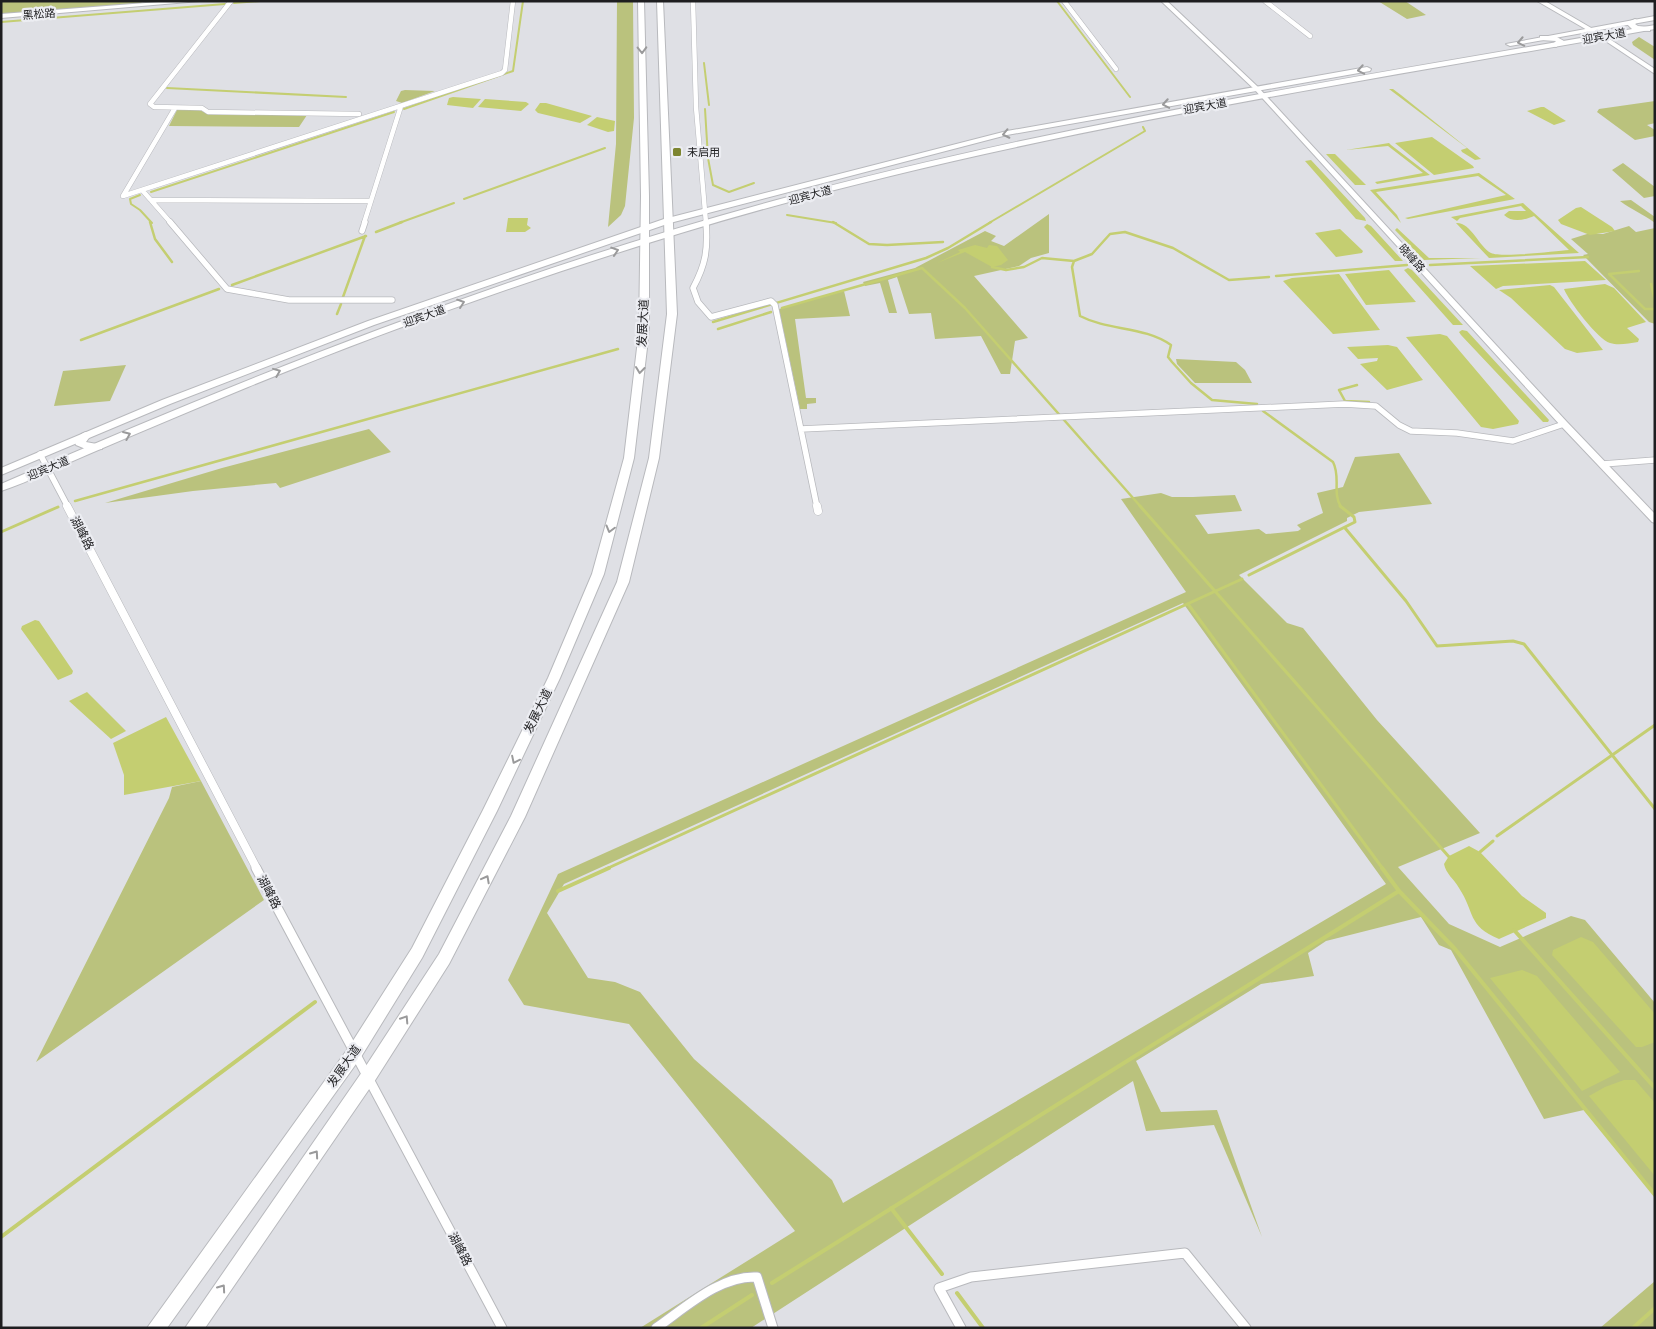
<svg xmlns="http://www.w3.org/2000/svg" width="1656" height="1329" viewBox="0 0 1656 1329" font-family="Barlow,'Noto Sans SC',sans-serif">
<style>
.green{fill:#bac27d;fill-rule:evenodd}
.water{fill:#c4ce71}
.lines{fill:none;stroke-linecap:round;stroke-linejoin:round}
.stream-far3{stroke:#c4ce71;stroke-width:2}
.stream-far2{stroke:#c4ce71;stroke-width:2.5}
.stream-far1{stroke:#c4ce71;stroke-width:3}
.stream{stroke:#c4ce71;stroke-width:4}
.minor-far3-casing{stroke:#b8b9bd;stroke-width:5.5}
.minor-far2-casing{stroke:#b8b9bd;stroke-width:7}
.minor-far1-casing{stroke:#b8b9bd;stroke-width:9}
.minor-casing{stroke:#b8b9bd;stroke-width:11}
.tertiary-casing{stroke:#b8b9bd;stroke-width:2}
.secondary-casing{stroke:#b8b9bd;stroke-width:2}
.primary-casing{stroke:#b8b9bd;stroke-width:2}
.trunk-casing{stroke:#b8b9bd;stroke-width:2}
.minor-far3{stroke:#fff;stroke-width:4.5}
.minor-far2{stroke:#fff;stroke-width:5.5}
.minor-far1{stroke:#fff;stroke-width:8}
.minor{stroke:#fff;stroke-width:9}
.tertiary{fill:#fff;fill-rule:evenodd}
.secondary{fill:#fff;fill-rule:evenodd}
.primary{fill:#fff;fill-rule:evenodd}
.trunk{fill:#fff;fill-rule:evenodd}
.oneway{stroke:#9a9a9b}
.poi-dot{fill:#7d8530;stroke:#ecedf2;stroke-width:2}
.labels{text-anchor:middle;stroke-width:4.5;stroke-linejoin:round;paint-order:stroke}
.far-street-label{font-size:11px;fill:#1e1e20;stroke:#ecedf2}
.far-poi-label{font-size:11px;fill:#1e1e20;stroke:#ecedf2;text-anchor:start}
.street-label{font-size:12px;fill:#1e1e20;stroke:#ecedf2}
</style>
<rect width="100%" height="100%" fill="#dfe0e5"/>
<path class="green" d="M 1,1 L 142,1 L 141,4 L 1,15 Z
M 617,1 L 633,1 L 634,118 L 625,206 L 621,215 L 608,227 L 616,144 Z
M 1378,1 L 1405,1 L 1426,15 L 1407,19 Z
M 1639,37 L 1655,47 L 1655,60 L 1633,45 L 1632,42 Z
M 401,91 L 405,90 L 435,91 L 402,103 L 396,101 Z
M 1655,101 L 1655,123 L 1647,125 L 1655,130 L 1655,136 L 1635,140 L 1597,112 L 1599,109 Z
M 177,110 L 199,110 L 207,113 L 307,115 L 299,127 L 169,126 Z
M 1623,163 L 1655,187 L 1655,196 L 1644,198 L 1612,170 Z
M 1631,200 L 1655,217 L 1655,223 C 1643,214 1632,210 1620,201 Z
M 1049,214 L 1049,253 L 1031,258 L 1019,266 L 974,276 L 1028,338 L 1015,341 L 1010,374 L 1001,374 L 981,336 L 935,339 L 931,313 L 909,314 L 897,277 L 888,280 L 897,313 L 889,313 L 880,283 L 865,286 L 863,282 L 915,268 L 985,231 L 996,236 L 991,241 L 1004,246 Z
M 1629,226 L 1636,232 L 1655,228 L 1655,324 L 1649,322 L 1583,255 L 1588,254 L 1571,239 L 1587,234 L 1603,234 Z
M 844,291 L 850,316 L 795,319 L 806,398 L 816,398 L 816,403 L 807,404 L 807,409 L 800,409 L 779,309 Z
M 1176,359 L 1236,362 L 1245,370 L 1252,383 L 1195,383 L 1177,364 Z
M 126,365 L 110,401 L 54,406 L 63,371 Z
M 369,429 L 391,452 L 280,488 L 276,483 L 193,491 L 105,503 L 222,468 Z
M 1399,453 L 1432,504 L 1359,512 L 1347,518 L 1347,521 L 1239,575 L 1287,623 L 1303,628 L 1377,720 L 1480,833 L 1398,867 L 1449,924 L 1500,947 L 1571,916 L 1585,920 L 1655,1003 L 1655,1196 L 1584,1110 L 1544,1119 L 1451,950 L 1439,945 L 1421,917 L 1326,941 L 1308,953 L 1314,976 L 1261,984 L 1136,1061 L 1161,1112 L 1217,1110 L 1262,1237 L 1214,1125 L 1146,1131 L 1133,1081 L 751,1328 L 640,1328 L 795,1231 L 629,1024 L 524,1005 L 508,980 L 558,874 L 1186,592 L 1121,499 L 1161,493 L 1172,497 L 1193,497 L 1235,495 L 1242,511 L 1195,515 L 1208,534 L 1259,529 L 1266,534 L 1298,531 L 1301,529 L 1297,525 L 1323,513 L 1317,493 L 1343,487 L 1355,457 ZM 1183,603 L 1386,884 L 843,1203 L 832,1180 L 694,1059 L 640,992 L 615,982 L 588,978 L 547,913 L 564,884 Z
M 201,781 L 264,900 L 36,1062 L 169,798 L 172,787 Z
M 1655,1281 L 1655,1328 L 1600,1328 Z"/>
<path class="water" d="M 1389,89 L 1393,89 L 1401,95 L 1481,159 L 1475,160 L 1462,152 L 1461,150 L 1467,148 Z
M 453,97 L 481,99 L 473,108 L 447,105 L 449,98 Z
M 485,99 L 526,102 L 529,104 L 521,111 L 478,107 Z
M 540,103 L 546,103 L 592,116 L 580,123 L 538,113 L 535,110 Z
M 1541,107 L 1544,107 L 1566,121 L 1554,125 L 1527,111 Z
M 597,117 L 615,121 L 614,131 L 608,132 L 587,125 Z
M 1432,137 L 1473,166 L 1474,168 L 1434,175 L 1395,143 Z
M 1389,143 L 1391,145 L 1430,175 L 1377,184 L 1375,182 L 1423,173 L 1388,146 L 1346,150 Z
M 1326,154 L 1335,154 L 1366,185 L 1355,185 Z
M 1311,160 L 1365,218 L 1366,221 L 1356,219 L 1305,161 Z
M 1479,173 L 1515,199 L 1408,219 L 1405,218 L 1506,195 L 1478,176 L 1376,192 L 1397,215 L 1401,223 L 1370,190 Z
M 1523,203 L 1579,253 L 1489,258 L 1456,223 C 1471,222 1479,247 1491,253 C 1502,258 1555,251 1569,250 L 1534,216 C 1525,220 1512,223 1504,215 L 1509,211 L 1526,211 L 1521,206 L 1460,218 L 1457,221 L 1451,217 Z
M 1581,207 L 1612,227 L 1615,231 L 1590,235 L 1561,224 L 1558,220 L 1576,208 Z
M 508,218 L 528,218 L 527,225 L 531,228 L 525,232 L 506,232 Z
M 1367,224 L 1371,226 L 1403,261 L 1395,261 L 1364,227 Z
M 1397,228 L 1429,258 L 1481,258 L 1424,260 L 1395,230 Z
M 1340,229 L 1363,251 L 1362,253 L 1336,257 L 1315,233 Z
M 975,245 L 987,248 L 989,245 L 997,246 L 1008,260 L 1001,265 L 992,267 L 965,252 L 937,263 L 960,252 L 958,250 Z
M 1585,261 L 1606,280 L 1503,286 L 1496,289 L 1470,266 Z
M 1408,268 L 1412,270 L 1463,325 L 1453,325 L 1404,270 Z
M 1389,270 L 1416,302 L 1366,305 L 1345,274 Z
M 1339,274 L 1380,330 L 1333,334 L 1283,281 L 1292,278 Z
M 1605,284 L 1614,288 L 1646,322 L 1627,328 L 1639,339 L 1638,342 C 1629,343 1619,346 1610,343 C 1598,340 1568,300 1564,289 Z
M 1550,285 L 1554,287 L 1603,350 L 1577,353 L 1565,349 L 1511,298 L 1499,290 Z
M 1462,330 L 1467,331 L 1549,420 L 1548,422 L 1543,422 L 1461,335 L 1459,332 Z
M 1440,334 L 1447,336 L 1519,421 L 1518,424 L 1493,429 L 1481,427 L 1406,337 Z
M 1388,345 L 1397,347 L 1423,380 L 1387,390 L 1360,364 L 1377,361 L 1378,358 L 1358,359 L 1347,347 Z
M 35,620 L 39,621 L 73,671 L 72,674 L 58,680 L 21,629 L 22,626 Z
M 87,692 L 126,731 L 111,739 L 69,701 Z
M 166,717 L 201,781 L 124,795 L 124,775 L 113,743 Z
M 1469,846 L 1480,852 L 1522,896 L 1546,913 L 1546,918 L 1499,939 C 1467,926 1475,912 1459,888 C 1454,879 1446,874 1444,864 L 1449,856 Z
M 1581,937 L 1593,942 L 1655,1014 L 1655,1042 L 1642,1047 L 1636,1047 L 1552,955 L 1553,950 Z
M 1522,970 L 1537,976 L 1620,1072 L 1582,1091 L 1490,978 Z
M 1624,1080 L 1635,1080 L 1655,1103 L 1655,1176 L 1589,1096 L 1605,1087 Z"/>
<g class="lines">
<path class="stream-far3" d="M 1057,1 L 1130,97
M 234,3 L 260,1
M 1,22 L 225,4
M 704,63 L 709,105
M 167,88 L 346,97
M 404,109 L 513,71 L 523,1
M 705,109 L 708,158 L 713,185 L 729,192 L 754,183
M 151,192 L 394,112
M 140,195 L 130,199 L 131,204 L 140,210 L 152,223
M 464,199 L 605,148
M 787,215 L 836,223
M 399,223 L 454,203
M 989,223 L 1145,131 L 1143,127"/>
<path class="stream-far2" d="M 150,222 L 155,239 L 172,262
M 833,222 L 869,244 L 887,245 L 943,242
M 376,232 L 402,222
M 1074,261 L 1072,267 L 1080,316 C 1109,331 1144,326 1171,345 L 1168,357 L 1172,362 L 1191,383 L 1212,400 L 1257,404
M 1430,265 L 1588,257
M 992,267 L 1006,270 L 1024,267 L 1042,258 L 1074,261 L 1092,254 L 1110,234 L 1125,232 L 1173,248 L 1229,280 L 1269,277
M 1639,271 L 1609,274 L 1645,309 L 1655,309
M 1276,276 L 1407,265
M 1651,284 L 1655,301
M 232,285 L 366,236
M 343,297 L 365,236
M 782,308 L 922,268 L 965,308 L 1141,507
M 337,314 L 341,304
M 713,322 L 926,258 L 948,248 L 991,222
M 718,329 L 771,312
M 81,340 L 219,289
M 1357,385 L 1339,390 L 1345,401 L 1369,402
M 1263,411 L 1333,462 C 1341,477 1332,493 1341,507
M 75,501 L 618,349"/>
<path class="stream-far1" d="M 1140,506 L 1450,858
M 1345,528 L 1406,601 L 1437,646 L 1513,641 L 1524,644 L 1655,809
M 1,532 L 58,507
M 1249,575 L 1355,522 L 1354,517 L 1340,506
M 1188,604 L 1383,869
M 1497,836 L 1655,725
M 1480,852 L 1493,841
M 606,869 L 1242,579"/>
<path class="stream" d="M 1382,868 L 1399,891 L 1455,949 L 1655,1195
M 558,891 L 609,868
M 1514,930 L 1655,1088
M 891,1208 L 942,1274
M 1,1237 L 315,1002
M 772,1283 L 1399,891
M 957,1293 L 983,1328
M 701,1328 L 752,1295
M 1633,1328 L 1655,1308"/>
<defs>
<path id="minor-far3" d="M 231,1 L 150,104 L 154,107 L 202,108 L 208,112 L 359,114
M 693,1 L 696,107 L 706,223
M 1064,1 L 1116,69
M 1265,1 L 1310,36
M 142,190 L 171,223
M 123,196 L 502,73 L 505,70 L 513,1
M 123,196 L 175,108
M 151,200 L 371,201
M 364,223 L 401,106"/>
<path id="minor-far2" d="M 170,222 L 227,289 L 289,300 L 392,300
M 706,222 C 708,249 706,264 693,288 L 698,302 L 711,317 L 771,301 L 775,305 L 817,507
M 362,231 L 365,222
M 801,429 L 1344,404 L 1376,406 L 1399,425 L 1411,431 L 1457,433 L 1513,441 L 1564,424
M 40,454 L 68,507
M 1603,464 L 1655,460"/>
<path id="minor-far1" d="M 67,506 L 257,869
M 817,506 L 818,511"/>
<path id="minor" d="M 256,868 L 502,1328
M 656,1328 C 685,1308 720,1275 757,1277 L 773,1328
M 961,1328 L 939,1288 L 971,1277 L 1185,1253 L 1246,1328"/>
<path id="tertiary" d="M 172,1 L 200,1 L 1,18 L 1,14 Z
M 1161,1 L 1167,1 L 1258,87 L 1567,422 L 1655,514 L 1655,523 L 1652,522 L 1561,426 L 1254,89 Z"/>
<path id="secondary" d="M 1537,1 L 1545,1 L 1605,36 L 1655,69 L 1655,74 L 1601,38 Z"/>
<path id="primary" d="M 638,1 L 644,1 L 649,196 L 649,331 L 634,458 L 604,574 L 560,678 L 497,811 L 422,958 L 361,1057 L 167,1328 L 147,1328 L 349,1047 L 412,948 L 483,810 L 548,678 L 592,574 L 624,458 L 639,331 L 641,196 Z
M 657,1 L 663,1 L 677,314 L 659,458 L 629,582 L 525,817 L 449,964 L 374,1082 L 205,1328 L 185,1328 L 362,1072 L 439,954 L 511,816 L 617,582 L 649,458 L 667,314 Z
M 1635,19 L 1639,21 L 1635,24 L 1638,26 L 1650,27 L 1650,31 L 1633,30 L 1626,23 Z
M 1540,36 L 1555,36 L 1564,41 L 1556,47 L 1552,45 L 1556,41 L 1540,40 Z
M 86,432 L 91,435 L 86,442 L 102,445 L 102,449 L 88,450 L 76,445 C 73,441 81,433 86,432 Z"/>
<path id="trunk" d="M 1655,16 L 1655,20 L 1510,46 L 1506,44 Z
M 1655,25 L 1655,29 C 1328,88 999,136 681,233 C 534,278 390,329 248,387 C 195,409 142,431 89,454 C 60,466 31,481 1,491 L 1,484 C 253,374 508,273 773,201 C 1062,122 1359,77 1655,25 Z
M 1367,67 L 1371,69 L 1370,71 L 1007,135 L 670,223 L 374,325 L 170,404 L 1,475 L 1,468 L 162,400 L 368,321 L 664,219 L 1007,131 Z"/>
</defs>
<use href="#minor-far3" class="minor-far3-casing"/>
<use href="#minor-far2" class="minor-far2-casing"/>
<use href="#minor-far1" class="minor-far1-casing"/>
<use href="#minor" class="minor-casing"/>
<use href="#tertiary" class="tertiary-casing"/>
<use href="#secondary" class="secondary-casing"/>
<use href="#primary" class="primary-casing"/>
<use href="#trunk" class="trunk-casing"/>
<use href="#minor-far3" class="minor-far3"/>
<use href="#minor-far2" class="minor-far2"/>
<use href="#minor-far1" class="minor-far1"/>
<use href="#minor" class="minor"/>
<use href="#tertiary" class="tertiary"/>
<use href="#secondary" class="secondary"/>
<use href="#primary" class="primary"/>
<use href="#trunk" class="trunk"/>
</g>
<defs><path id="oneway-chevron" d="M-2-3.5L2.5 0L-2 3.5" fill="none" stroke-width="1.6" stroke-linecap="round" stroke-linejoin="round" transform="scale(1.25)"/></defs>
<g class="oneway">
<use href="#oneway-chevron" transform="translate(1521 42) rotate(169)"/>
<use href="#oneway-chevron" transform="translate(642 50) rotate(89)"/>
<use href="#oneway-chevron" transform="translate(1361 70) rotate(170)"/>
<use href="#oneway-chevron" transform="translate(1166 104) rotate(170)"/>
<use href="#oneway-chevron" transform="translate(1006 134) rotate(168)"/>
<use href="#oneway-chevron" transform="translate(615 251) rotate(-18)"/>
<use href="#oneway-chevron" transform="translate(461 303) rotate(-19)"/>
<use href="#oneway-chevron" transform="translate(640 370) rotate(97)"/>
<use href="#oneway-chevron" transform="translate(277 372) rotate(-22)"/>
<use href="#oneway-chevron" transform="translate(127 435) rotate(-23)"/>
<use href="#oneway-chevron" transform="translate(610 529) rotate(105)"/>
<use href="#oneway-chevron" transform="translate(515 760) rotate(116)"/>
<use href="#oneway-chevron" transform="translate(486 879) rotate(-62)"/>
<use href="#oneway-chevron" transform="translate(405 1019) rotate(-57)"/>
<use href="#oneway-chevron" transform="translate(315 1154) rotate(-55)"/>
<use href="#oneway-chevron" transform="translate(222 1288) rotate(-55)"/>
</g>
<rect class="poi-dot" x="672" y="147" width="10" height="10" rx="2.5"/>
<g class="labels">
<g class="far-street-label">
<text transform="translate(39 14) rotate(-4)" y="4">黑松路</text>
<text transform="translate(1604 36) rotate(-10)" y="4">迎宾大道</text>
<text transform="translate(1205 106) rotate(-10)" y="4">迎宾大道</text>
<text transform="translate(810 195) rotate(-15)" y="4">迎宾大道</text>
<text transform="translate(1412 258) rotate(48)" y="4">晓峰路</text>
<text transform="translate(424 316) rotate(-20)" y="4">迎宾大道</text>
<text transform="translate(48 468) rotate(-23)" y="4">迎宾大道</text>
</g>
<g class="far-poi-label">
<text x="687" y="156">未启用</text>
</g>
<g class="street-label">
<text transform="translate(643 323) rotate(-87)" y="4">发展大道</text>
<text transform="translate(82 533) rotate(62)" y="4">湖峰路</text>
<text transform="translate(538 711) rotate(-64)" y="4">发展大道</text>
<text transform="translate(269 892) rotate(62)" y="4">湖峰路</text>
<text transform="translate(344 1066) rotate(-55)" y="4">发展大道</text>
<text transform="translate(460 1249) rotate(62)" y="4">湖峰路</text>
</g>
</g>
<rect width="1656" height="1329" fill="none" stroke="#1e1e20" stroke-width="5"/>
</svg>
